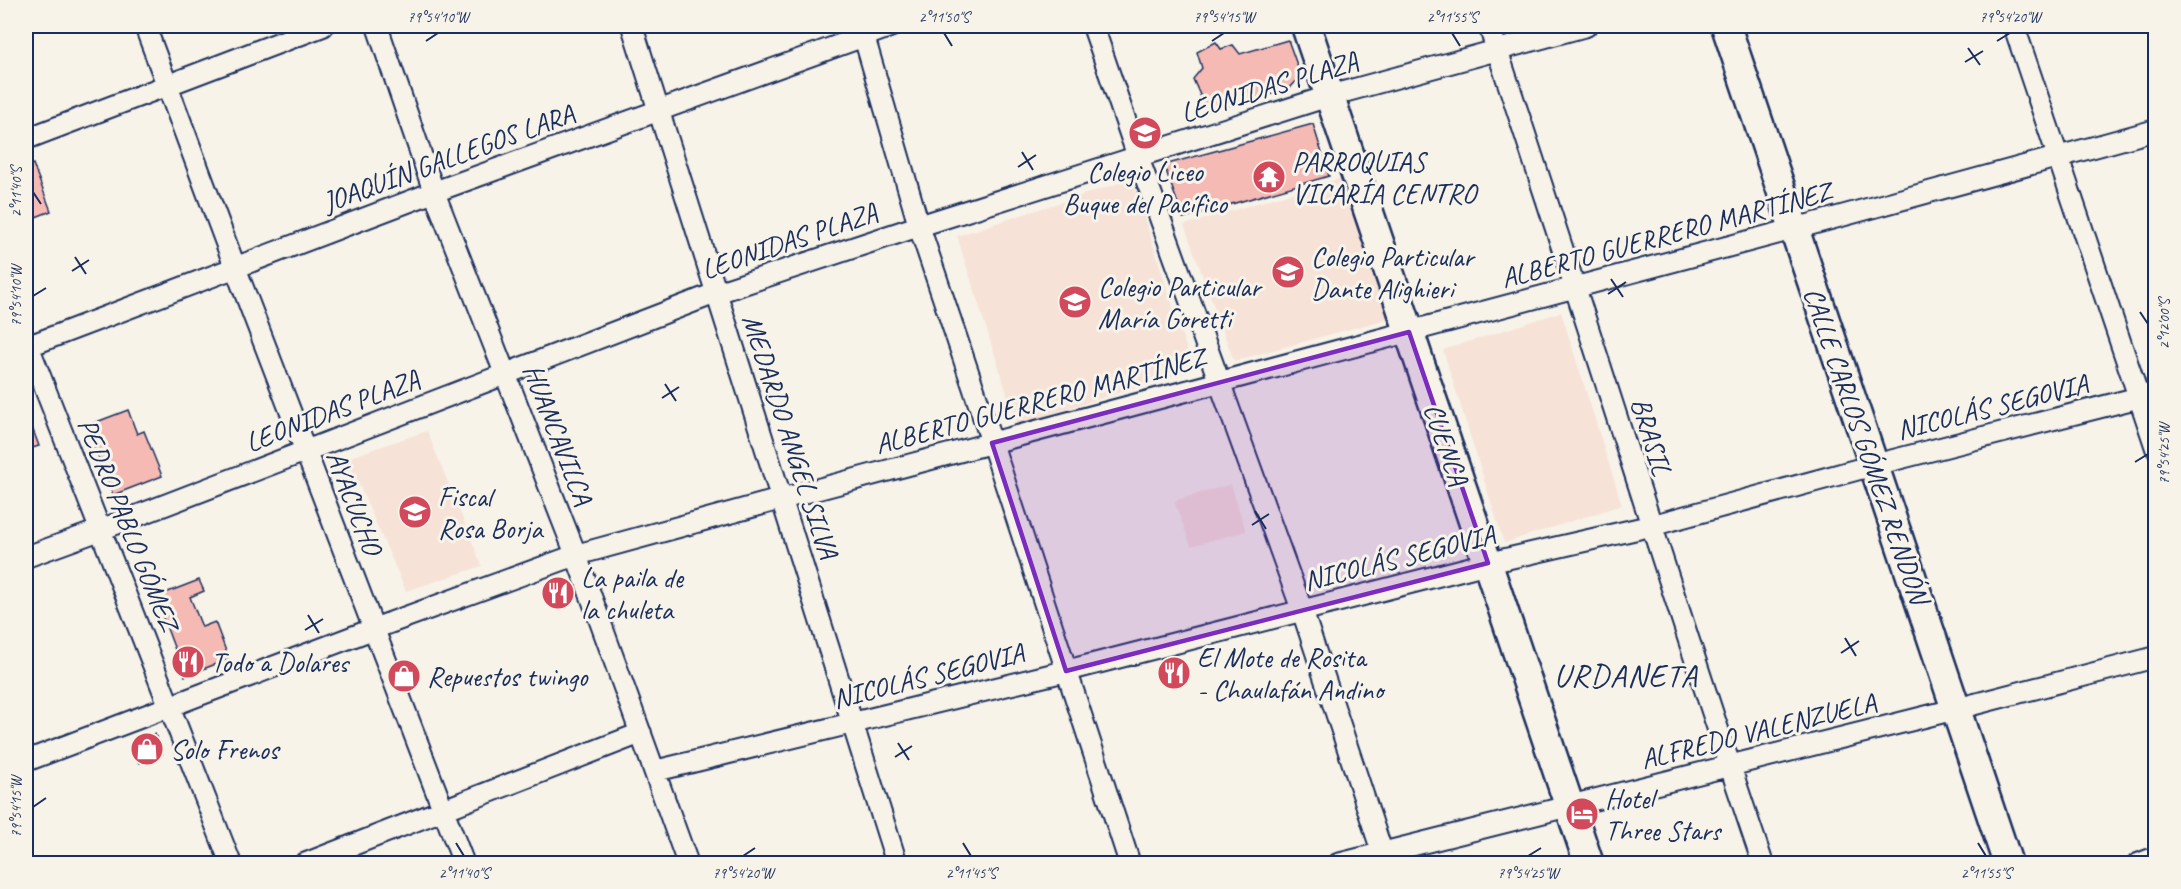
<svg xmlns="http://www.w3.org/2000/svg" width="2181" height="889" viewBox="0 0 2181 889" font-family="Caveat,sans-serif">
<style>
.built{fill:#f7e2d8}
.building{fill:#f6bab4;stroke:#1b2f5e;stroke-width:1.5}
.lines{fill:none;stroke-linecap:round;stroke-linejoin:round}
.street-casing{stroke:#1b2f5e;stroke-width:24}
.secondary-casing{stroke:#1b2f5e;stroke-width:33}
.street{stroke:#f7f3e8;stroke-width:20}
.secondary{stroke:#f7f3e8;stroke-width:28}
.marked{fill:#7b2cbf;fill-opacity:0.2;stroke:#7b2cbf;stroke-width:4.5;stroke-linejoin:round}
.ticks{fill:none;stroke:#1b2f5e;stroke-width:2}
.labels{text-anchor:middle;stroke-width:6;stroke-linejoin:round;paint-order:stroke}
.street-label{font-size:28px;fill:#1b2f5e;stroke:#f7f3e8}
.poi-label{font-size:28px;fill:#1b2f5e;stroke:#f7f3e8;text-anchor:start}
.quarter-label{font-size:32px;letter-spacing:1.5px;fill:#1b2f5e;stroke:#f7f3e8}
.neatline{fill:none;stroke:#1b2f5e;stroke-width:2}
.ticks-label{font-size:15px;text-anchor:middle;fill:#1b2f5e}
</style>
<rect width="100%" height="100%" fill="#f7f3e8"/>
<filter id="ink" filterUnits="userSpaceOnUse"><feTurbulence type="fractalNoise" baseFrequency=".0167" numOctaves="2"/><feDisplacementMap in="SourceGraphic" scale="12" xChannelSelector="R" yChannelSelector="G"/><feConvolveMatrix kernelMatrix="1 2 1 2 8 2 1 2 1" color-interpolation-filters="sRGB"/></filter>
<g filter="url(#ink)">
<path class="built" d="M 1341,178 L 1390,318 L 1234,361 L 1184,225 Z
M 1132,179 L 1193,369 L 1017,425 L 957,236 Z
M 1561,312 L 1622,505 L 1504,543 L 1443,350 Z
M 427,431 L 482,566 L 406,591 L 347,458 Z
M 1231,484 L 1246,531 L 1191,546 L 1174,501 Z"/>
<path class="building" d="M 1288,40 L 1301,76 L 1288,90 L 1207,111 L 1193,79 L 1202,68 L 1197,52 L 1216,42 L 1221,49 L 1233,45 L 1240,54 Z
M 1313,124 L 1329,176 L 1183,218 L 1164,165 Z
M 33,164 L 51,211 L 26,221 L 26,167 Z
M 128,410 L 137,434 L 144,431 L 162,476 L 113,495 L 86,426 Z
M 30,422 L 39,446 L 26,450 L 26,424 Z
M 199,580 L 204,591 L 190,597 L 202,627 L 215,622 L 229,659 L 185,676 L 155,597 Z
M 155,734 L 162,754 L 139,763 L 131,743 Z"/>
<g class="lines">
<defs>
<path id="street" d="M 145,26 L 235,267 L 464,864
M 377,26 L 434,192 L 576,555 L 688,864
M 632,26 L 897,864
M 861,26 L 919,226 L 992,443 L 1130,864
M 1093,26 L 1138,157 L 1302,610 L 1386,864
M 1489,26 C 1583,304 1668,585 1763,864
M 2014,26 L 2156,448
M 26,139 L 323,26
M 26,340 L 231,864
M 26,347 L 434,192 L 892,26
M 26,557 L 100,530 L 716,293 L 919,226 L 1329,96 L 1586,26
M 26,761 L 373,629 L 576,555 L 781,499 L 1794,229 L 2156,130
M 655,771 L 1066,671 L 1488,563 L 1650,526 L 1874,465 L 2156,393
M 304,864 L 641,733
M 1338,864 L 1956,709 L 2156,657
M 2138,864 L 2156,857"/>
<path id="secondary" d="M 1306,26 L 1589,864
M 1726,26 L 2008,864"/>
</defs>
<use href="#street" class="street-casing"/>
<use href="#secondary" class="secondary-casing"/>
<use href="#street" class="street"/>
<use href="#secondary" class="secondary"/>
</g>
</g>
<path class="marked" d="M 1409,332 L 1488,563 L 1066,671 L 992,443 Z"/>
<path class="ticks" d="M 944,33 L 952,46M 1452,33 L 1460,46M 426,41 L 438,33M 1212,41 L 1224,33M 1997,41 L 2010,33M 1968,48 L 1980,65M 1965,62 L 1983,51M 1022,152 L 1033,170M 1018,167 L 1036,155M 33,192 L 41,204M 75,257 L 86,274M 72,271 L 89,260M 1611,279 L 1623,297M 1608,294 L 1626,282M 33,296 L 46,288M 2140,312 L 2148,324M 665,384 L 676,401M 662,398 L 679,387M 2135,462 L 2148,454M 1255,511 L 1266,529M 1252,525 L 1269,514M 308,615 L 319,633M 305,630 L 323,619M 1845,638 L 1856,656M 1841,653 L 1859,641M 898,743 L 909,760M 895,757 L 912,746M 33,807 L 46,798M 456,843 L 464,856M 963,843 L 971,856M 1978,843 L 1986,856M 743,856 L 755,848M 1528,856 L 1541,848"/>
<defs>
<symbol id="school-disc" viewBox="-11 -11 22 22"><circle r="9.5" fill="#d1495b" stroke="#f7f3e8"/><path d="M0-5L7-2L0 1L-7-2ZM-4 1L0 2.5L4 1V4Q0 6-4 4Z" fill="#fff"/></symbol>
<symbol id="temple-disc" viewBox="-11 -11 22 22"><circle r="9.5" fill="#d1495b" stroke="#f7f3e8"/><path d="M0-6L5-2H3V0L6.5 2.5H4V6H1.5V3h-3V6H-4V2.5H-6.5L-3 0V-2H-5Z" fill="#fff"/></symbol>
<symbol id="restaurant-disc" viewBox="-11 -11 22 22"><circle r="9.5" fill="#d1495b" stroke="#f7f3e8"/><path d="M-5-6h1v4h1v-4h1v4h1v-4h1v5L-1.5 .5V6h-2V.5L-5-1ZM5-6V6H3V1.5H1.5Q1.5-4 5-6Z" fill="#fff"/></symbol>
<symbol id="shop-disc" viewBox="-11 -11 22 22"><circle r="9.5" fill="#d1495b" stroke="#f7f3e8"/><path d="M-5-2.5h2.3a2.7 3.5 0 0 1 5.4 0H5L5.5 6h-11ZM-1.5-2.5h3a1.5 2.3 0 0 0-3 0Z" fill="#fff"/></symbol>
<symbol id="hotel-disc" viewBox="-11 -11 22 22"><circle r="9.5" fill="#d1495b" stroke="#f7f3e8"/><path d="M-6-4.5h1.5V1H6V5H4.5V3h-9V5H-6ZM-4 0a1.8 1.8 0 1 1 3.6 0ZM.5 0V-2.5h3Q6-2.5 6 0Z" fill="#fff"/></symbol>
</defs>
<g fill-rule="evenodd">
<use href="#school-disc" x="1126" y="114" width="38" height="38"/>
<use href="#temple-disc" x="1250" y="158" width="38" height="38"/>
<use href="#school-disc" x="1269" y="253" width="38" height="38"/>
<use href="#school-disc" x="1056" y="283" width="38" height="38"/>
<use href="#school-disc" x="396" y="493" width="38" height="38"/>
<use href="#restaurant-disc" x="539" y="574" width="38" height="38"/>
<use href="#restaurant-disc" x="169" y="643" width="38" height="38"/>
<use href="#restaurant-disc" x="1155" y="654" width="38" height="38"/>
<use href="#shop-disc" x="385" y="657" width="38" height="38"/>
<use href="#shop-disc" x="128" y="730" width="38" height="38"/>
<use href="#hotel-disc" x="1563" y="795" width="38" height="38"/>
</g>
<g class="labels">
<g class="street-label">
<text transform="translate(1269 86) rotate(-17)" y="10">LEONIDAS PLAZA</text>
<text transform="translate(448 157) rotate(-20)" y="10">JOAQUÍN GALLEGOS LARA</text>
<text transform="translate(1666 234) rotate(-15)" y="10">ALBERTO GUERRERO MARTÍNEZ</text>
<text transform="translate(789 240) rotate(-19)" y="10">LEONIDAS PLAZA</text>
<text transform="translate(1040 400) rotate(-15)" y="10">ALBERTO GUERRERO MARTÍNEZ</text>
<text transform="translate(1992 406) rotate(-14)" y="10">NICOLÁS SEGOVIA</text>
<text transform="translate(332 410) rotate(-21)" y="10">LEONIDAS PLAZA</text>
<text transform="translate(559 434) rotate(69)" y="10">HUANCAVILCA</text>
<text transform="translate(791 436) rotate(72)" y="10">MEDARDO ANGEL SILVA</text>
<text transform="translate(1652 436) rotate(73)" y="10">BRASIL</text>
<text transform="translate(1447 444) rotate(71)" y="10">CUENCA</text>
<text transform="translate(1867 445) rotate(71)" y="10">CALLE CARLOS GÓMEZ RENDÓN</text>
<text transform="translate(355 502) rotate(69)" y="10">AYACUCHO</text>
<text transform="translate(129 524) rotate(68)" y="10">PEDRO PABLO GÓMEZ</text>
<text transform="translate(1399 557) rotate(-14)" y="10">NICOLÁS SEGOVIA</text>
<text transform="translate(928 675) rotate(-14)" y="10">NICOLÁS SEGOVIA</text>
<text transform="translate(1758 730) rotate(-14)" y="10">ALFREDO VALENZUELA</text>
</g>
<g class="poi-label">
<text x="1292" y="171">PARROQUIAS<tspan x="1292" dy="32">VICARÍA CENTRO</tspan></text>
<text x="1145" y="181" text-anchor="middle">Colegio Liceo<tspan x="1145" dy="32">Buque del Pacífico</tspan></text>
<text x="1311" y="266">Colegio Particular<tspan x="1311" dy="32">Dante Alighieri</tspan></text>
<text x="1098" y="296">Colegio Particular<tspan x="1098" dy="32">María Goretti</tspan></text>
<text x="438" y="506">Fiscal<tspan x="438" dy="32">Rosa Borja</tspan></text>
<text x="581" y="587">La paila de<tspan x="581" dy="32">la chuleta</tspan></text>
<text x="1197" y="667">El Mote de Rosita<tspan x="1197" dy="32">- Chaulafán Andino</tspan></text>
<text x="211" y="672">Todo a Dolares</text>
<text x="427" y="686">Repuestos twingo</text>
<text x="170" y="759">Solo Frenos</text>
<text x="1605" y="808">Hotel<tspan x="1605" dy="32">Three Stars</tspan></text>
</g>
<g class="quarter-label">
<text x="1626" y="686">URDANETA</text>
</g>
</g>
<rect width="2181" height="889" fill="none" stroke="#f7f3e8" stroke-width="66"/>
<rect x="33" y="33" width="2115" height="823" class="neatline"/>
<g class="ticks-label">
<text x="438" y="22">79°54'10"W</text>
<text x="944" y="22">2°11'50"S</text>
<text x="1224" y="22">79°54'15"W</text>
<text x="1452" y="22">2°11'55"S</text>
<text x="2010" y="22">79°54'20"W</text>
<text transform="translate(16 192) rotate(-90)" y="5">2°11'40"S</text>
<text transform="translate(16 296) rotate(-90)" y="5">79°54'10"W</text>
<text transform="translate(2164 324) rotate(-90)" y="5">2°12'00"S</text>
<text transform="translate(2164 454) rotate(-90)" y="5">79°54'25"W</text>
<text transform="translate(16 807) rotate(-90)" y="5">79°54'15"W</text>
<text x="464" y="878">2°11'40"S</text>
<text x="743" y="878">79°54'20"W</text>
<text x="971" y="878">2°11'45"S</text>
<text x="1528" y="878">79°54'25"W</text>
<text x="1986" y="878">2°11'55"S</text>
</g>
</svg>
